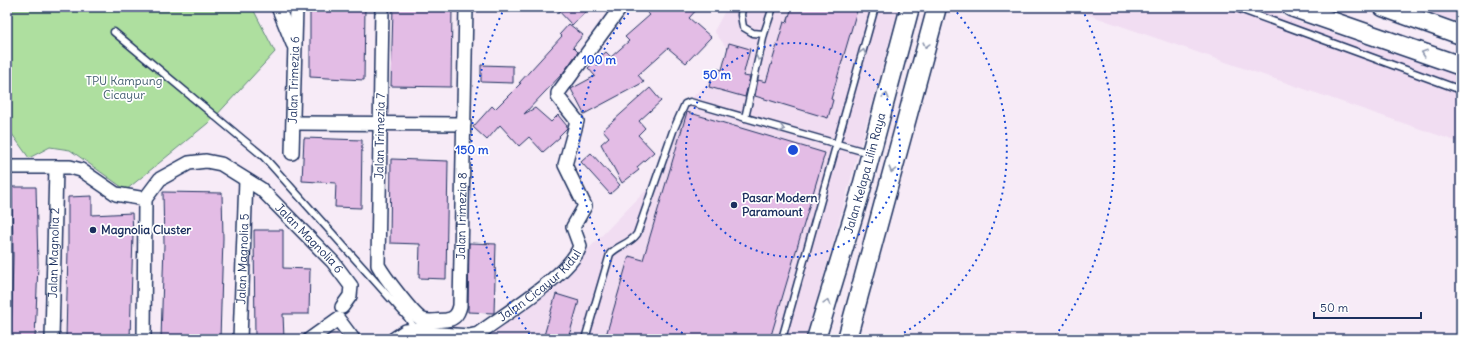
<svg xmlns="http://www.w3.org/2000/svg" width="1468" height="346" viewBox="0 0 1468 346" font-family="Delius,sans-serif">
<style>
.built{fill:#f1ddf2}
.green{fill:#aedf9f;stroke:#64877e}
.building{fill:#e3bce5;stroke:#1b2f5e}
.lines{fill:none;stroke-linecap:round;stroke-linejoin:round}
.lane-casing{stroke:#1b2f5e;stroke-width:9}
.street-casing{stroke:#1b2f5e;stroke-width:16}
.secondary-casing{stroke:#1b2f5e;stroke-width:21}
.lane{stroke:#fff;stroke-width:6}
.street{stroke:#fff;stroke-width:13}
.secondary{stroke:#fff;stroke-width:18}
.oneway{stroke:#8d97ae}
.ring{fill:none;stroke:#1d4ed8;stroke-width:2;stroke-dasharray:2 4}
.poi-dot{fill:#1b2f5e;stroke:#fff;stroke-width:1.5}
.labels{text-anchor:middle;stroke-width:3.5;stroke-linejoin:round;paint-order:stroke}
.street-label{font-size:12px;fill:#1b2f5e;stroke:#fff}
.park-label{font-size:12px;fill:#405b6e;stroke:#fff}
.poi-label{font-size:12px;font-weight:bold;fill:#1b2f5e;stroke:#fff;text-anchor:start}
.centre{fill:#1d4ed8;stroke:#fff;stroke-width:2}
.ring-label{font-size:12px;text-anchor:middle;font-weight:bold;fill:#1d4ed8;stroke:#fff;stroke-width:3.5;stroke-linejoin:round;paint-order:stroke}
</style>
<rect width="100%" height="100%" fill="#f7ebf7"/>
<filter id="ink" filterUnits="userSpaceOnUse"><feTurbulence type="fractalNoise" baseFrequency=".025" numOctaves="2"/><feDisplacementMap in="SourceGraphic" scale="8" xChannelSelector="R" yChannelSelector="G"/><feConvolveMatrix kernelMatrix="1 2 1 2 8 2 1 2 1" color-interpolation-filters="sRGB"/></filter>
<g filter="url(#ink)">
<path class="built" d="M 727,7 L 899,7 L 806,339 L 479,339 L 562,276 L 662,174 L 678,111 L 699,91 L 736,60 L 714,31 Z
M 1253,7 L 1461,76 L 1461,143 L 1069,8 Z
M 1413,7 L 1461,7 L 1461,23 Z"/>
<path class="green" d="M 8,7 L 252,7 L 275,52 L 213,119 L 126,190 L 70,150 L 50,147 L 29,158 L 7,127 Z"/>
<path class="building" d="M 310,7 L 365,7 L 364,80 L 310,77 Z
M 393,7 L 452,7 L 451,87 L 391,86 Z
M 555,7 L 591,7 L 572,25 Z
M 641,7 L 699,7 L 689,18 L 711,37 L 686,63 L 668,48 L 638,75 L 644,82 L 584,114 L 571,89 L 595,76 L 588,68 L 606,52 L 611,57 L 629,41 L 625,37 L 650,15 Z
M 792,7 L 858,7 L 831,99 L 833,100 L 828,118 L 755,96 L 758,80 L 766,82 L 784,22 L 787,23 Z
M 569,24 L 583,35 L 573,47 L 578,52 L 563,73 L 524,114 L 535,108 L 551,122 L 558,115 L 567,126 L 567,128 L 559,136 L 560,137 L 543,152 L 529,137 L 519,146 L 500,125 L 487,140 L 473,127 L 492,106 L 495,109 L 521,83 L 519,83 L 562,36 L 560,34 Z
M 729,43 L 750,49 L 743,76 L 750,77 L 745,97 L 709,87 L 714,68 L 722,70 Z
M 481,65 L 513,66 L 513,83 L 481,82 Z
M 650,88 L 661,101 L 639,121 L 645,128 L 638,135 L 654,152 L 637,167 L 639,170 L 622,183 L 601,144 L 609,137 L 603,130 Z
M 687,112 L 825,153 L 770,339 L 605,339 L 629,256 L 643,260 Z
M 304,138 L 362,140 L 361,208 L 335,207 L 336,183 L 302,181 Z
M 591,153 L 620,185 L 610,194 L 581,162 Z
M 391,159 L 448,161 L 446,279 L 419,278 L 420,244 L 390,243 Z
M 12,187 L 36,187 L 38,264 L 35,339 L 11,339 L 13,256 Z
M 163,192 L 222,193 L 223,238 L 220,339 L 161,339 L 164,244 Z
M 92,196 L 92,215 L 132,213 L 133,234 L 130,339 L 66,339 L 68,249 L 68,197 Z
M 254,230 L 283,230 L 283,268 L 310,269 L 309,314 L 283,314 L 284,339 L 255,339 Z
M 469,243 L 496,244 L 494,313 L 468,312 Z
M 556,294 L 579,301 L 568,339 L 543,339 Z"/>
<g class="lines">
<defs>
<path id="lane" d="M 742,7 L 741,15 L 743,27 L 753,33 L 764,34
M 1234,7 L 1461,90
M 114,32 L 264,157 L 407,317 L 416,330
M 745,118 L 764,34 L 773,7
M 585,339 L 610,254 C 618,245 630,244 637,234 L 673,131 L 685,104 L 690,102 L 869,153
M 782,339 L 875,7"/>
<g id="street">
<path d="M 278,7 L 293,44"/>
<path id="s1" d="M 382,7 L 378,265 C 384,276 411,312 421,319 C 427,323 439,320 446,320 C 455,319 458,314 460,306 L 466,7"/>
<path d="M 294,123 L 464,124"/>
<path id="s2" d="M 292,153 L 296,7"/>
<path id="s3" d="M 7,167 L 70,167 L 81,170 L 116,194 L 145,199 L 160,179 L 189,163 L 206,161 L 221,164 L 261,189 L 333,262 L 351,286 L 350,296 L 342,307"/>
<path id="s4" d="M 52,339 L 56,167"/>
<path d="M 144,339 L 145,199"/>
<path id="s5" d="M 240,339 L 246,180"/>
<path d="M 310,339 L 338,319 L 353,339"/>
<path id="s6" d="M 394,339 L 406,331 L 416,330 L 426,333 L 469,336 L 478,334 C 503,315 571,274 580,246 L 573,227 L 585,206 L 565,165 L 577,121 L 558,97 L 558,93 L 621,7"/>
</g>
<g id="secondary">
<path d="M 1291,7 L 1461,66"/>
<path d="M 1383,7 L 1461,35"/>
<path id="s7" d="M 816,339 L 860,194 L 910,7"/>
<path d="M 847,339 L 937,7"/>
</g>
</defs>
<use href="#lane" class="lane-casing"/>
<use href="#street" class="street-casing"/>
<use href="#secondary" class="secondary-casing"/>
<use href="#lane" class="lane"/>
<use href="#street" class="street"/>
<use href="#secondary" class="secondary"/>
</g>
<defs><path id="oneway-chevron" d="M-2-3.5L2.5 0L-2 3.5" fill="none" stroke-width="1.6" stroke-linecap="round" stroke-linejoin="round"/></defs>
<g class="oneway">
<use href="#oneway-chevron" transform="translate(926 45) rotate(105)"/>
<use href="#oneway-chevron" transform="translate(863 52) rotate(-75)"/>
<use href="#oneway-chevron" transform="translate(1424 53) rotate(-161)"/>
<use href="#oneway-chevron" transform="translate(759 58) rotate(103)"/>
<use href="#oneway-chevron" transform="translate(886 96) rotate(-75)"/>
<use href="#oneway-chevron" transform="translate(782 129) rotate(15)"/>
<use href="#oneway-chevron" transform="translate(892 170) rotate(105)"/>
<use href="#oneway-chevron" transform="translate(827 302) rotate(-73)"/>
</g>
</g>
<g class="ring">
<circle cx="793" cy="150" r="107"/>
<path d="M693 339A214 214 0 0 1 633 8M953 8A214 214 0 0 1 893 339"/>
<path d="M533 339A321 321 0 0 1 504 9M1082 9A321 321 0 0 1 1053 339"/>
</g>
<g class="poi-dot">
<circle cx="734" cy="205" r="4"/>
<circle cx="93" cy="230" r="4"/>
</g>
<g class="labels">
<g class="street-label">
<text dy="4" stroke="none"><textPath href="#s2" startOffset="73">Jalan Trimezia 6</textPath></text>
<text transform="translate(380 136) rotate(-89)" y="4">Jalan Trimezia 7</text>
<text dy="4" stroke="none"><textPath href="#s7" startOffset="173">Jalan Kelapa Lilin Raya</textPath></text>
<text dy="4" stroke="none"><textPath href="#s1" startOffset="464">Jalan Trimezia 8</textPath></text>
<text dy="4" stroke="none"><textPath href="#s3" startOffset="353">Jalan Magnolia 6</textPath></text>
<text dy="4" stroke="none"><textPath href="#s4" startOffset="86">Jalan Magnolia 2</textPath></text>
<text dy="4" stroke="none"><textPath href="#s5" startOffset="80">Jalan Magnolia 5</textPath></text>
<text dy="4" stroke="none"><textPath href="#s6" startOffset="166">Jalan Cicayur Kidul</textPath></text>
</g>
<g class="park-label">
<text x="124" y="85">TPU Kampung<tspan x="124" dy="14">Cicayur</tspan></text>
</g>
<g class="poi-label">
<text x="742" y="202">Pasar Modern<tspan x="742" dy="14">Paramount</tspan></text>
<text x="101" y="234">Magnolia Cluster</text>
</g>
</g>
<circle cx="793" cy="150" r="6" class="centre"/>
<g class="ring-label">
<text x="599" y="64">100 m</text>
<text x="717" y="79">50 m</text>
<text x="472" y="154">150 m</text>
</g>
<rect width="1468" height="346" fill="none" stroke="#fff" stroke-width="24"/>
<rect x="12" y="12" width="1444" height="322" fill="none" stroke="#1b2f5e" stroke-width="1.5" filter="url(#ink)"/>
<path d="M1314 312v6h107v-6" fill="none" stroke="#1b2f5e" stroke-width="2"/>
<text x="1320" y="312" font-size="12" fill="#1b2f5e" stroke="#ffffff" stroke-width="3" paint-order="stroke">50 m</text>
</svg>
